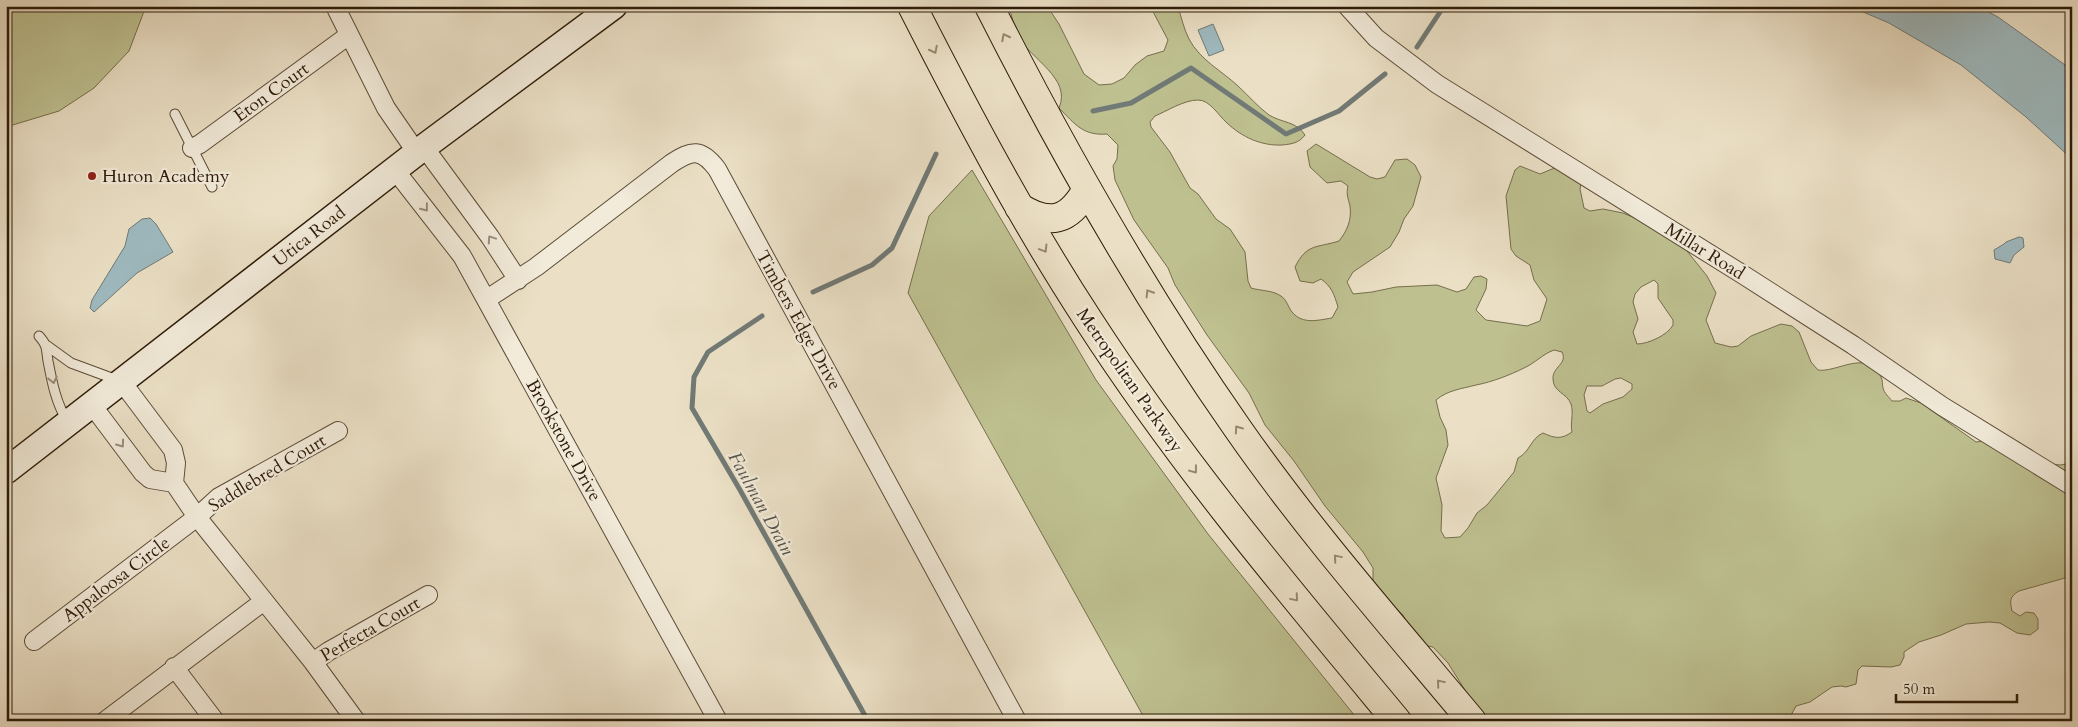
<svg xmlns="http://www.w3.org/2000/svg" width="2078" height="727" viewBox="0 0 2078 727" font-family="Cardo,serif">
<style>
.green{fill:#bec090;stroke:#766e4c;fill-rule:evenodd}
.water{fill:#9ebac0;stroke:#717a76}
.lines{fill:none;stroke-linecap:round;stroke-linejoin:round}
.stream{stroke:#717a76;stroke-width:5}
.lane-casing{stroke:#5c4c38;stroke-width:11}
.street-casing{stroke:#5c4c38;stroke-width:20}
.secondary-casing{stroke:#2d1b08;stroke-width:28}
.primary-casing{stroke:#2d1b08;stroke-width:30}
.lane{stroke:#f2ebda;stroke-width:9}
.street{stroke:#f2ebda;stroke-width:18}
.secondary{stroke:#f2ebda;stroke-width:25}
.primary{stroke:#ebe0c6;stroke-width:28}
.oneway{stroke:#968770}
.oneway2{stroke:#998d7c}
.poi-dot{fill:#8f2418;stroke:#f2ebda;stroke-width:2}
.labels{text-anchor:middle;stroke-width:4.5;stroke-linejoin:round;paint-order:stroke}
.street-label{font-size:18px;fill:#2d1b08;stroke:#f2ebda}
.poi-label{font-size:18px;fill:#2d1b08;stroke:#f2ebda;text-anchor:start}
.water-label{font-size:19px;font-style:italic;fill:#555348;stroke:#f2ebda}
</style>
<rect width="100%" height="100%" fill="#ebe0c6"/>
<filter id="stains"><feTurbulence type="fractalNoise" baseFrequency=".004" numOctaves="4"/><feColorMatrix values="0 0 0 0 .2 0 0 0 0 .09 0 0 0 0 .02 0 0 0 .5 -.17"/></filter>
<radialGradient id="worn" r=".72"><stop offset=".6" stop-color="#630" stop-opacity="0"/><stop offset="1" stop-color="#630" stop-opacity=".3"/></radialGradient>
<path class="green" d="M 6,6 L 146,6 L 129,51 L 94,88 L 59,111 L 6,127 Z
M 1008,6 L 1047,6 L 1059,24 L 1084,74 L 1099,85 L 1112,84 L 1124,78 L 1135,65 L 1147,56 L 1164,51 L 1168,40 L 1150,6 L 1178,6 C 1181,17 1184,29 1189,39 C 1200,60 1222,71 1238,86 C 1249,96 1258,107 1269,115 C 1282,123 1296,121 1305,135 C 1299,143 1292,144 1282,145 C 1261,146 1242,137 1227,123 C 1218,115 1210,100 1198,100 C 1184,100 1167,111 1155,116 L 1150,122 L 1151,127 L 1170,152 L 1190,188 L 1198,194 L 1216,219 L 1230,229 L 1245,252 L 1248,281 L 1251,288 C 1261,291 1272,290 1281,296 C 1287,300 1288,307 1292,312 C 1303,325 1318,320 1332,318 L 1338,307 C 1334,294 1332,287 1321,279 L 1313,283 L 1300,281 L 1295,267 C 1307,243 1317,248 1339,241 C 1347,231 1352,220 1350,206 C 1348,198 1346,194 1348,186 L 1341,181 L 1327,183 L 1310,167 L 1307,151 L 1316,144 L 1370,177 L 1377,179 L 1385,177 L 1395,160 L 1407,159 L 1415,165 L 1421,177 L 1413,206 L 1404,219 L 1399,232 L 1390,247 L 1353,272 L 1347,282 L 1353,294 L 1372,292 L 1396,287 L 1437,285 L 1457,292 L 1466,289 L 1474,277 L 1481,276 L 1487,279 L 1486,289 L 1476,310 L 1486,320 L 1527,326 L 1540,321 L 1547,299 L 1534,280 L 1530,265 L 1516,256 L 1511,249 L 1506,196 L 1515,170 L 1520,166 L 1540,174 L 1552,169 L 1566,166 L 1581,183 L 1580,189 L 1584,208 L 1590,211 L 1603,209 L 1623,213 L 1654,226 L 1664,236 L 1683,246 L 1707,276 L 1716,293 L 1706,320 L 1715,343 L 1731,347 L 1738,346 L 1751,336 L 1781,324 L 1792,326 L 1799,332 L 1811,362 L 1818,370 C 1837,373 1867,348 1881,377 C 1883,380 1882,385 1883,388 C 1884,393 1889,397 1892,401 L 1900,401 L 1906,398 L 1921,403 L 1976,442 L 1983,441 L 2043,463 L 2060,465 L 2072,463 L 2072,576 L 2019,591 C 2009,597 2010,601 2012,611 L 2020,616 L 2026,612 L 2034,613 L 2038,619 L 2038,629 L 2030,635 L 2017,633 L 2000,623 L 1989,622 L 1966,624 L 1941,635 L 1919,642 L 1904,652 L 1904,657 L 1900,665 L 1891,667 L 1862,666 L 1858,670 L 1856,684 L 1846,687 L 1841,686 L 1832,687 L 1810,702 L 1796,706 L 1788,721 L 1489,721 L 1475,706 L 1448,663 L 1433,647 L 1423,645 L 1410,630 L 1403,615 L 1376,591 L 1373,580 L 1373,568 L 1363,552 L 1325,506 L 1294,461 L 1265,425 L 1249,393 L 1207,335 L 1175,285 L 1168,268 L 1134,220 L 1115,180 L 1113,166 L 1117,159 L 1118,145 L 1107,134 C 1083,136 1075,124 1059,108 C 1072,78 1030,59 1018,36 C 1013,27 1013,16 1008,6 ZM 1654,280 L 1658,284 L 1658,298 L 1673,320 L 1673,325 C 1668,335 1648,344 1637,344 L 1633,332 L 1638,319 L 1633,302 L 1635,294 L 1641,287 ZM 1554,350 L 1562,352 C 1568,364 1552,367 1553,379 C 1553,392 1567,393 1571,404 C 1574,413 1570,423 1572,432 C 1561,440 1554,438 1543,433 C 1531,438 1530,452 1518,458 L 1514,472 L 1487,505 L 1477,513 L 1468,528 L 1460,537 L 1445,538 L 1441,531 L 1442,505 L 1436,478 L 1448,445 L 1446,430 L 1440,417 L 1436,400 C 1448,390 1461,389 1476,385 C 1492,382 1510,375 1524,368 C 1535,363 1543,354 1554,350 ZM 1621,378 L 1632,384 L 1632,389 L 1623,397 L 1603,404 L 1590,413 L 1587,411 L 1584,395 L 1587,386 L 1602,386 L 1615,379 Z
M 972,170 L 1096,380 L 1208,534 L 1359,721 L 1146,721 L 908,293 L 929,216 Z"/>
<path class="water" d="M 1849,6 L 1977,6 L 1998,17 L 2072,70 L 2072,159 L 2026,117 L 1961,65 L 1889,23 Z
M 1213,24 L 1224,50 L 1209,56 L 1198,30 Z
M 150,218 L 156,224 L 173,252 L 137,273 L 94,312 L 90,308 L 92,300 L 125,246 L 129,229 L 142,219 Z
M 2019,237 L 2023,238 L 2024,247 L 2014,255 L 2010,263 L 1995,259 L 1994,250 L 2004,244 L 2006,242 Z"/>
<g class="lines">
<path class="stream" d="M 1417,47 L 1444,6
M 1093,111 L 1131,103 L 1191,68 L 1286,134 L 1339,111 L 1385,74
M 813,292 L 872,265 L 892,248 L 936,154
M 762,316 L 708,352 L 694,377 L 692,408 L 740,490 L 868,721"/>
<defs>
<path id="lane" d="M 175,114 L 212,187
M 39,336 C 48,346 46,349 48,361 C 52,382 56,404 68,422
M 46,345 L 71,363 L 117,380"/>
<path id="street" d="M 335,6 L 386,108 L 417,153
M 1347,6 L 1376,38 L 1437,84 L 1742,274 L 1853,345 L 1942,406 L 2072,486
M 424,147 L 490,237 L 518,280
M 192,148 L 200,144 L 349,35
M 395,170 L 462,256 L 718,721
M 487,299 L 536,267 L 672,163 C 692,150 701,148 717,169 L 1017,721
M 92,405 L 143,473 L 150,479 L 174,483 L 176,463 L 173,450 L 122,382
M 174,483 L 197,517 L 313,662 L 356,721
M 34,641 L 197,517 L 219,497 L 338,431
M 313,662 L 329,651 L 428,595
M 174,667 L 215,721
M 105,721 L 264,601"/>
<path id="secondary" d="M 6,471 L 424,147 L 614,6"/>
<path id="primary" d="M 912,6 C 967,114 1023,220 1089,321 C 1180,462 1289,591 1397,721
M 989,6 C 1063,152 1144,295 1238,429 C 1309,531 1392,625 1472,721
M 1019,207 C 1049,226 1069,222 1087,189"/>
</defs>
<use href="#lane" class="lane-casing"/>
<use href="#street" class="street-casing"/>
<use href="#secondary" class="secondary-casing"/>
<use href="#primary" class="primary-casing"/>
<use href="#lane" class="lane"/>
<use href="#street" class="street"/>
<use href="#secondary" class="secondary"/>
<use href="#primary" class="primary"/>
</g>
<defs><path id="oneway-chevron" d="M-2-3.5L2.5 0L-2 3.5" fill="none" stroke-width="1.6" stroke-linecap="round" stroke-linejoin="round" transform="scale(1.25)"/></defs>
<g class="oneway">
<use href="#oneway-chevron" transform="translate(1005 37) rotate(-117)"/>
<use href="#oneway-chevron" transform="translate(934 50) rotate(63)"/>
<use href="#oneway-chevron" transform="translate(1044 249) rotate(59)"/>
<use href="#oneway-chevron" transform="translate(1149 293) rotate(-122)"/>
<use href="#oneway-chevron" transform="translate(1238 429) rotate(-125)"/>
<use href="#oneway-chevron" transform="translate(1194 470) rotate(53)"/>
<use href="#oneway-chevron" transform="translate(1337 558) rotate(-130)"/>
<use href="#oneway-chevron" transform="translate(1295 598) rotate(50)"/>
<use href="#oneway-chevron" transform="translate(1440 683) rotate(-130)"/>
</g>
<g class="oneway2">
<use href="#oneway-chevron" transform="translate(425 208) rotate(52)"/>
<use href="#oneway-chevron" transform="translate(491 239) rotate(-124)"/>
<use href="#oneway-chevron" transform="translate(53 380) rotate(77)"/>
<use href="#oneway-chevron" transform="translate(121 444) rotate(54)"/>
</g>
<circle class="poi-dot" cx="92" cy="176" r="5"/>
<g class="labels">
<g class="street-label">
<text transform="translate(271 92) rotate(-36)" y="6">Eton Court</text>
<text transform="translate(309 236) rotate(-38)" y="6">Utica Road</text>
<text transform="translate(1705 251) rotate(32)" y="6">Millar Road</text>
<text transform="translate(799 320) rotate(61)" y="6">Timbers Edge Drive</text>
<text transform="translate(1130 380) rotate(55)" y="6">Metropolitan Parkway</text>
<text transform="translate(564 440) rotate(61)" y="6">Brookstone Drive</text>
<text transform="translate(267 473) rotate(-31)" y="6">Saddlebred Court</text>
<text transform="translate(116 579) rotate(-37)" y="6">Appaloosa Circle</text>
<text transform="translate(370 629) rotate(-30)" y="6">Perfecta Court</text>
</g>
<g class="poi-label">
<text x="102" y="182">Huron Academy</text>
</g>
<g class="water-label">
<text transform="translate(762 503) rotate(61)" y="7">Faulman Drain</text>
</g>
</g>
<rect width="2078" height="727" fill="none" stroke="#ebe0c6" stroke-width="25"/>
<rect x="8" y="8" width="2063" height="712" fill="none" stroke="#2d1b08" stroke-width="2.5"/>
<rect x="12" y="12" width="2053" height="702" fill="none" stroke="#2d1b08"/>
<path d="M1896 694v8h121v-8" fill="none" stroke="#2d1b08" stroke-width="2.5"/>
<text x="1903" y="694" font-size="15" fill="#2d1b08" stroke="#f2ebda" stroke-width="4" paint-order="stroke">50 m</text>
<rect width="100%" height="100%" filter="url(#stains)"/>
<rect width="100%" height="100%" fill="url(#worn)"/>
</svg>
